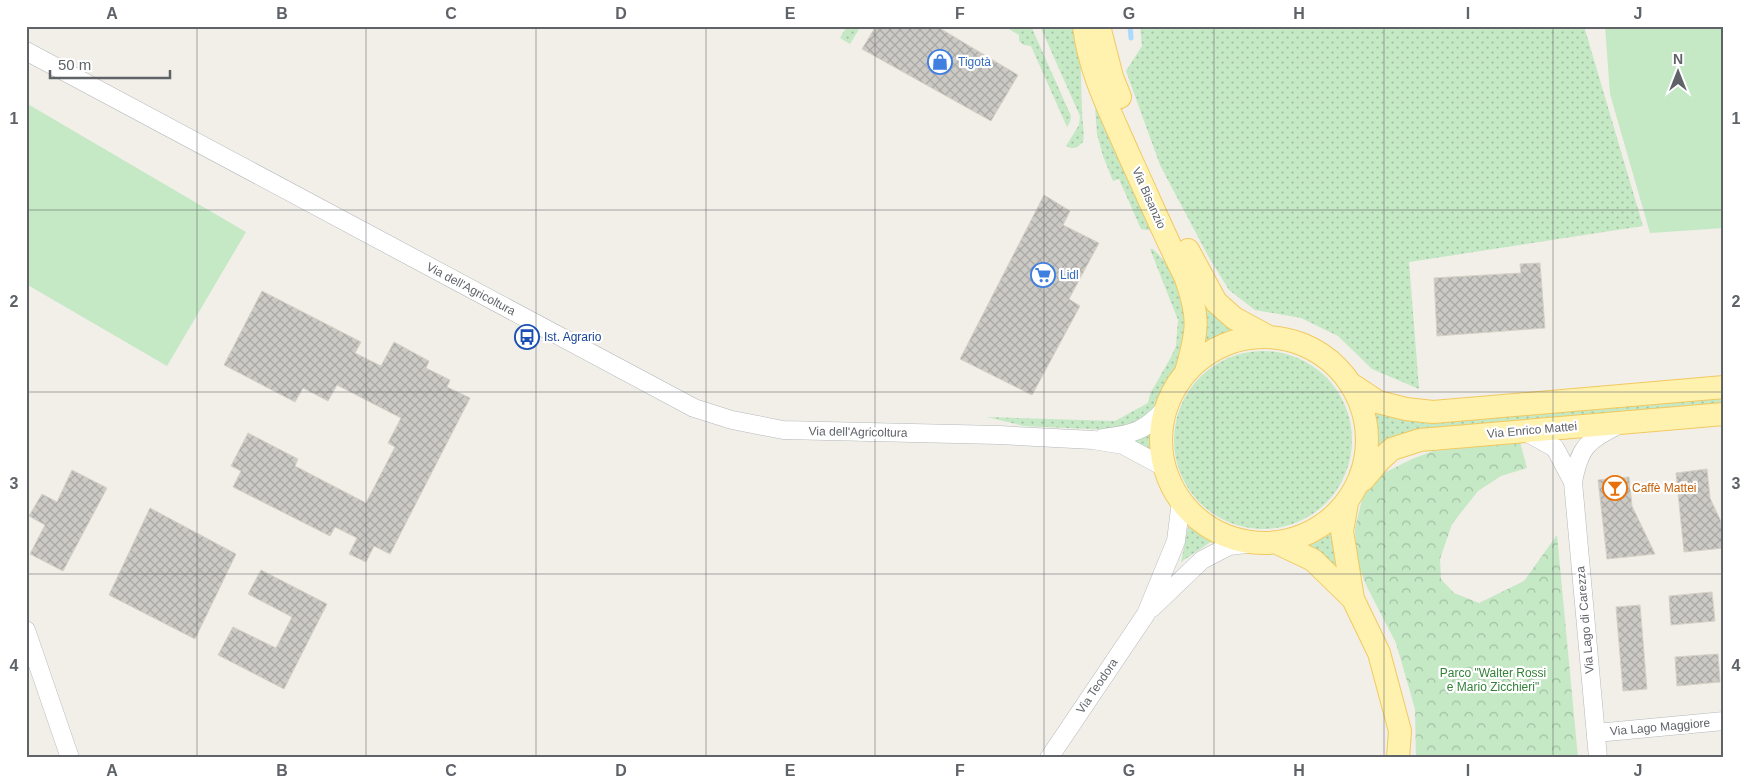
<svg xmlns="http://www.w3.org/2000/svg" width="1750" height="784" viewBox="0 0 1750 784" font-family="Arial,sans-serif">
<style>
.grass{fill:url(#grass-dots)}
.park{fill:url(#park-crowns)}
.garden{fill:#c5e8c5}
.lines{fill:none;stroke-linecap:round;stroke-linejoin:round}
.stream{stroke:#aadaff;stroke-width:5}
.building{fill:url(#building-cross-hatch);stroke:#d6d1c6}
.minor-casing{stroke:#b5b8bc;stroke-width:19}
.major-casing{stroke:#f2c960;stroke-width:24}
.minor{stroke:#fff;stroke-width:18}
.major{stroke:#fff2af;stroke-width:22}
.grid{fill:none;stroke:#5f6368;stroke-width:1;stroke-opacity:0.55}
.labels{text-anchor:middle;stroke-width:4.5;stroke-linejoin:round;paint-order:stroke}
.shop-label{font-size:12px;fill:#366cbe;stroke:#fff;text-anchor:start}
.street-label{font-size:12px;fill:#5f6368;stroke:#fff}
.transit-label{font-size:12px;fill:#164399;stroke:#fff;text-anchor:start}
.food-label{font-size:12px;fill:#c56008;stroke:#fff;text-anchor:start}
.park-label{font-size:12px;fill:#348238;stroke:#fff}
.neatline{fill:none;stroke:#5f6368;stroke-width:2}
.grid-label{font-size:16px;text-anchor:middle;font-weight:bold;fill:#5f6368}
</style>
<defs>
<pattern id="grass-dots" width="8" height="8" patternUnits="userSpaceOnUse" patternTransform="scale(1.25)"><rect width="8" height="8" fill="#c5e8c5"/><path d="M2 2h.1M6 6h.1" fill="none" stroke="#a3c0a4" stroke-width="1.8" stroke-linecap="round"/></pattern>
<pattern id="park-crowns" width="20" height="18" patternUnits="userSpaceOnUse" patternTransform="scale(1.25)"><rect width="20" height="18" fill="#c5e8c5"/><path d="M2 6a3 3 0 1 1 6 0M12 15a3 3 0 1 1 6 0" fill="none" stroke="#a3c0a4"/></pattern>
<pattern id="building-cross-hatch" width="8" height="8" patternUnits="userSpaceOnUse" patternTransform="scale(1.25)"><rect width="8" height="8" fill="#cccac5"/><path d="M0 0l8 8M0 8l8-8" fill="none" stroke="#a9a8a4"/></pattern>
</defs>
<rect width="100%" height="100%" fill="#f1efe8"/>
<path class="grass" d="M 847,26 L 861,26 L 850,44 L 840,38 Z
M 1004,26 L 1031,26 L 1071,116 L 1070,122 L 1067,127 L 1031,46 L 1024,45 L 1019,41 L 1019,35 Z
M 1040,26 L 1078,26 C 1081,55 1081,83 1082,111 C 1082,121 1085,132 1083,142 C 1077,148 1074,150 1066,146 L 1079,125 L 1080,116 Z
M 1140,26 L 1584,26 L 1643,226 L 1409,262 L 1419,389 L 1372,369 L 1338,336 L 1301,318 L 1255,310 L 1229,290 L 1207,254 L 1160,165 L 1126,71 L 1142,46 Z
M 1097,104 L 1154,231 L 1141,229 L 1119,179 L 1113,181 L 1103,156 L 1097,134 L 1095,107 Z
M 1150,249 L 1153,249 L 1174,271 L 1188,318 L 1180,363 L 1166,384 L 1157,405 L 1141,421 L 1110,430 L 1024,426 L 987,417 L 1115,421 L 1148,403 L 1150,394 L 1171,357 L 1176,346 L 1178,320 Z
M 1207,304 L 1231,326 L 1231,330 L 1206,341 L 1204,339 L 1203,306 Z
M1174 440a89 89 0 1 1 178 0a89 89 0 1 1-178 0Z
M 1724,394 L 1724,405 L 1418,430 L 1396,436 L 1374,447 L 1373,409 Z
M 1153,432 L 1153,450 L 1135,442 L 1136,440 Z
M 1335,523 L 1341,574 L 1297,545 L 1309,541 Z
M 1188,527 L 1212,541 L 1181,562 Z"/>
<path class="park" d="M 1520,442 L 1527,468 L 1501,476 L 1478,491 L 1452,524 L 1440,559 L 1441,579 L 1454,593 L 1479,603 L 1524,581 L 1557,535 L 1578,758 L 1416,758 L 1415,709 L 1396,643 L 1367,587 L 1356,560 L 1355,528 L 1363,496 L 1382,474 L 1412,459 L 1433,451 Z"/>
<path class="garden" d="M 1605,26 L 1724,26 L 1724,228 L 1650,233 L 1610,94 Z
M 26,103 L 246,232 L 167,366 L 26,284 Z"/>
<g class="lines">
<path class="stream" d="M 1130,26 L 1131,38"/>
</g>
<path class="building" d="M 876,26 L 936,26 L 1018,75 L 991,121 L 862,49 Z
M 1044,195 L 1070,211 L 1063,225 L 1099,243 L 1069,299 L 1080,306 L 1032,395 L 960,359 Z
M 1540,263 L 1545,328 L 1437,336 L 1434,278 L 1521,273 L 1520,264 Z
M 262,291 L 361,342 L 355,353 L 381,366 L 394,342 L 429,361 L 426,368 L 450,380 L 447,387 L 470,398 L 390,554 L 374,546 L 366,562 L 349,554 L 357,538 L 335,527 L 330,536 L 233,487 L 241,471 L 231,466 L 248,433 L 298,459 L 295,466 L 366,503 L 395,447 L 388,443 L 401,418 L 337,385 L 328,401 L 303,388 L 295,402 L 224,365 Z
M 1707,469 L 1710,498 L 1724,528 L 1724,548 L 1684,552 L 1676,473 Z
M 72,470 L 107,488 L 63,571 L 30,554 L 45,525 L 29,516 L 42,494 L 57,502 Z
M 1629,477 L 1632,506 L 1655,554 L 1607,559 L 1598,480 Z
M 150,508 L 236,554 L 195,639 L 109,595 Z
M 261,570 L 327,604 L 284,689 L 218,655 L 233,627 L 276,648 L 292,617 L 248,594 Z
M 1712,592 L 1715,621 L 1671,625 L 1669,596 Z
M 1640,605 L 1647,689 L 1623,691 L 1616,607 Z
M 1718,654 L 1720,682 L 1677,686 L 1675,657 Z"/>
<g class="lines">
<defs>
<path id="minor" d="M 26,51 L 694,408 L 732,420 L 783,430 L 999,435 L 1093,440 L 1123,445 L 1164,467
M 1524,431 L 1555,448 L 1573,482
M 1103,438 C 1135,434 1144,431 1166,408
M 1152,608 L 1202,560 L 1229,546 L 1255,543
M 26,630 L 70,758
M 1596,733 L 1724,721
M 1049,758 L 1146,614 L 1176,541 L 1181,501
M 1598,758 L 1573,482 C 1580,445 1588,441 1620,424"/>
<path id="major" d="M 1084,26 C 1089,72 1111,113 1129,155 C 1148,196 1165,237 1185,276 C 1200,318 1198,330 1186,372
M 1099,26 L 1112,77 L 1120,97
M 1188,250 L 1216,302 L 1234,318 L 1269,337
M1161 440a103 103 0 1 1 206 0a103 103 0 1 1-206 0Z
M 1354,386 L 1378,402 L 1406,409 L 1433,412 L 1724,387
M 1363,480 L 1380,460 L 1392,449 L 1420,440 L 1724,414
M 1347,503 L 1342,531 L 1353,599 L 1379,653 L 1400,731 L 1398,758
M 1277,543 L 1313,560 L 1353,599"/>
</defs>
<use href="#minor" class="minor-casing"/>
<use href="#major" class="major-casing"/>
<use href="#minor" class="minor"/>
<use href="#major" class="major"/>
</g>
<path class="grid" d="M 197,26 L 197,758M 366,26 L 366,758M 536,26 L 536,758M 706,26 L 706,758M 875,26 L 875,758M 1044,26 L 1044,758M 1214,26 L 1214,758M 1384,26 L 1384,758M 1553,26 L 1553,758M 26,210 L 1724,210M 26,392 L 1724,392M 26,574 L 1724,574"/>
<defs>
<symbol id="shop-ring" viewBox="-11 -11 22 22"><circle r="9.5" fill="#fff" stroke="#3f7fe0" stroke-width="1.5"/><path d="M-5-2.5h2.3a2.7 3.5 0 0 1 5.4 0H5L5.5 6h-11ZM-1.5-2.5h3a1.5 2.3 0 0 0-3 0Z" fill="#3f7fe0"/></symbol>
<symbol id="supermarket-ring" viewBox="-11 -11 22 22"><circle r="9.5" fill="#fff" stroke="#3f7fe0" stroke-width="1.5"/><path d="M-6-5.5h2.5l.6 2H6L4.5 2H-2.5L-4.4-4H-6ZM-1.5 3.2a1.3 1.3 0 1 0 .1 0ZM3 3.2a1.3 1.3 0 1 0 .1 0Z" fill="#3f7fe0"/></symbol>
<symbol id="bus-ring" viewBox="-11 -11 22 22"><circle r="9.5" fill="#fff" stroke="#1a4fb4" stroke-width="1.5"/><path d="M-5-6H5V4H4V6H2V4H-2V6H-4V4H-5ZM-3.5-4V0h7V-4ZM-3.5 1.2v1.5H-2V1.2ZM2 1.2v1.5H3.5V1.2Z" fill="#1a4fb4"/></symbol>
<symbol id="bar-ring" viewBox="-11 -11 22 22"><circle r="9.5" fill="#fff" stroke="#e8710a" stroke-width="1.5"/><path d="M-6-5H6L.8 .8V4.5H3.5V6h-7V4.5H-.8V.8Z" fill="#e8710a"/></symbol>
</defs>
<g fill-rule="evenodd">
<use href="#shop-ring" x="926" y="48" width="28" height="28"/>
<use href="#supermarket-ring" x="1029" y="261" width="28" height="28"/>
<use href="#bus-ring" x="513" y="323" width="28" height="28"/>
<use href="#bar-ring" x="1601" y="474" width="28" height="28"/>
</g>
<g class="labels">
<g class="shop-label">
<text x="958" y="66">Tigotà</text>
<text x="1060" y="279">Lidl</text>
</g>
<g class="street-label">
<text transform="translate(1149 198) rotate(66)" y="4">Via Bisanzio</text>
<text transform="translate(471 289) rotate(28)" y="4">Via dell'Agricoltura</text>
<text transform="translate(1532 430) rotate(-5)" y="4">Via Enrico Mattei</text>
<text transform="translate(858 432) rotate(1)" y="4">Via dell'Agricoltura</text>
<text transform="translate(1585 620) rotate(-95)" y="4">Via Lago di Carezza</text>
<text transform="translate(1097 686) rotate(-56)" y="4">Via Teodora</text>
<text transform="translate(1660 727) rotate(-5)" y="4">Via Lago Maggiore</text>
</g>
<g class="transit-label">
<text x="544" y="341">Ist. Agrario</text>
</g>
<g class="food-label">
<text x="1632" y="492">Caffè Mattei</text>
</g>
<g class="park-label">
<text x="1493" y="677">Parco "Walter Rossi<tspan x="1493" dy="14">e Mario Zicchieri"</tspan></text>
</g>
</g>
<rect width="1750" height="784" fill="none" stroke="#ffffff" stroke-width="55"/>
<g transform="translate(1678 72)" stroke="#ffffff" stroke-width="4" paint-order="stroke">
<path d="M0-4L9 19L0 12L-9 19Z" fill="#5f6368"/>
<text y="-8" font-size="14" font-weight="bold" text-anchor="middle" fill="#5f6368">N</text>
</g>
<path d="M50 70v8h120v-8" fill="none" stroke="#5f6368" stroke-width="2.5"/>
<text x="58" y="70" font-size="15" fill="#5f6368" stroke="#ffffff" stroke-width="4" paint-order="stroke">50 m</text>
<rect x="28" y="28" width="1694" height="728" class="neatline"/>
<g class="grid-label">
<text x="112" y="19">A</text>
<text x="282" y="19">B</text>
<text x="451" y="19">C</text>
<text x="621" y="19">D</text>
<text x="790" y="19">E</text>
<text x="960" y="19">F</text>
<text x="1129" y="19">G</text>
<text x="1299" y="19">H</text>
<text x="1468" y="19">I</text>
<text x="1638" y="19">J</text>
<text x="14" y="124">1</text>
<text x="1736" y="124">1</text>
<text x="14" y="307">2</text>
<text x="1736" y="307">2</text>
<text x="14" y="489">3</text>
<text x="1736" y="489">3</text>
<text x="14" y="671">4</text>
<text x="1736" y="671">4</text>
<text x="112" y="776">A</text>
<text x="282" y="776">B</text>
<text x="451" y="776">C</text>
<text x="621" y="776">D</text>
<text x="790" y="776">E</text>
<text x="960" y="776">F</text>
<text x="1129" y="776">G</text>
<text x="1299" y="776">H</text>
<text x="1468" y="776">I</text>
<text x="1638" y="776">J</text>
</g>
</svg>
